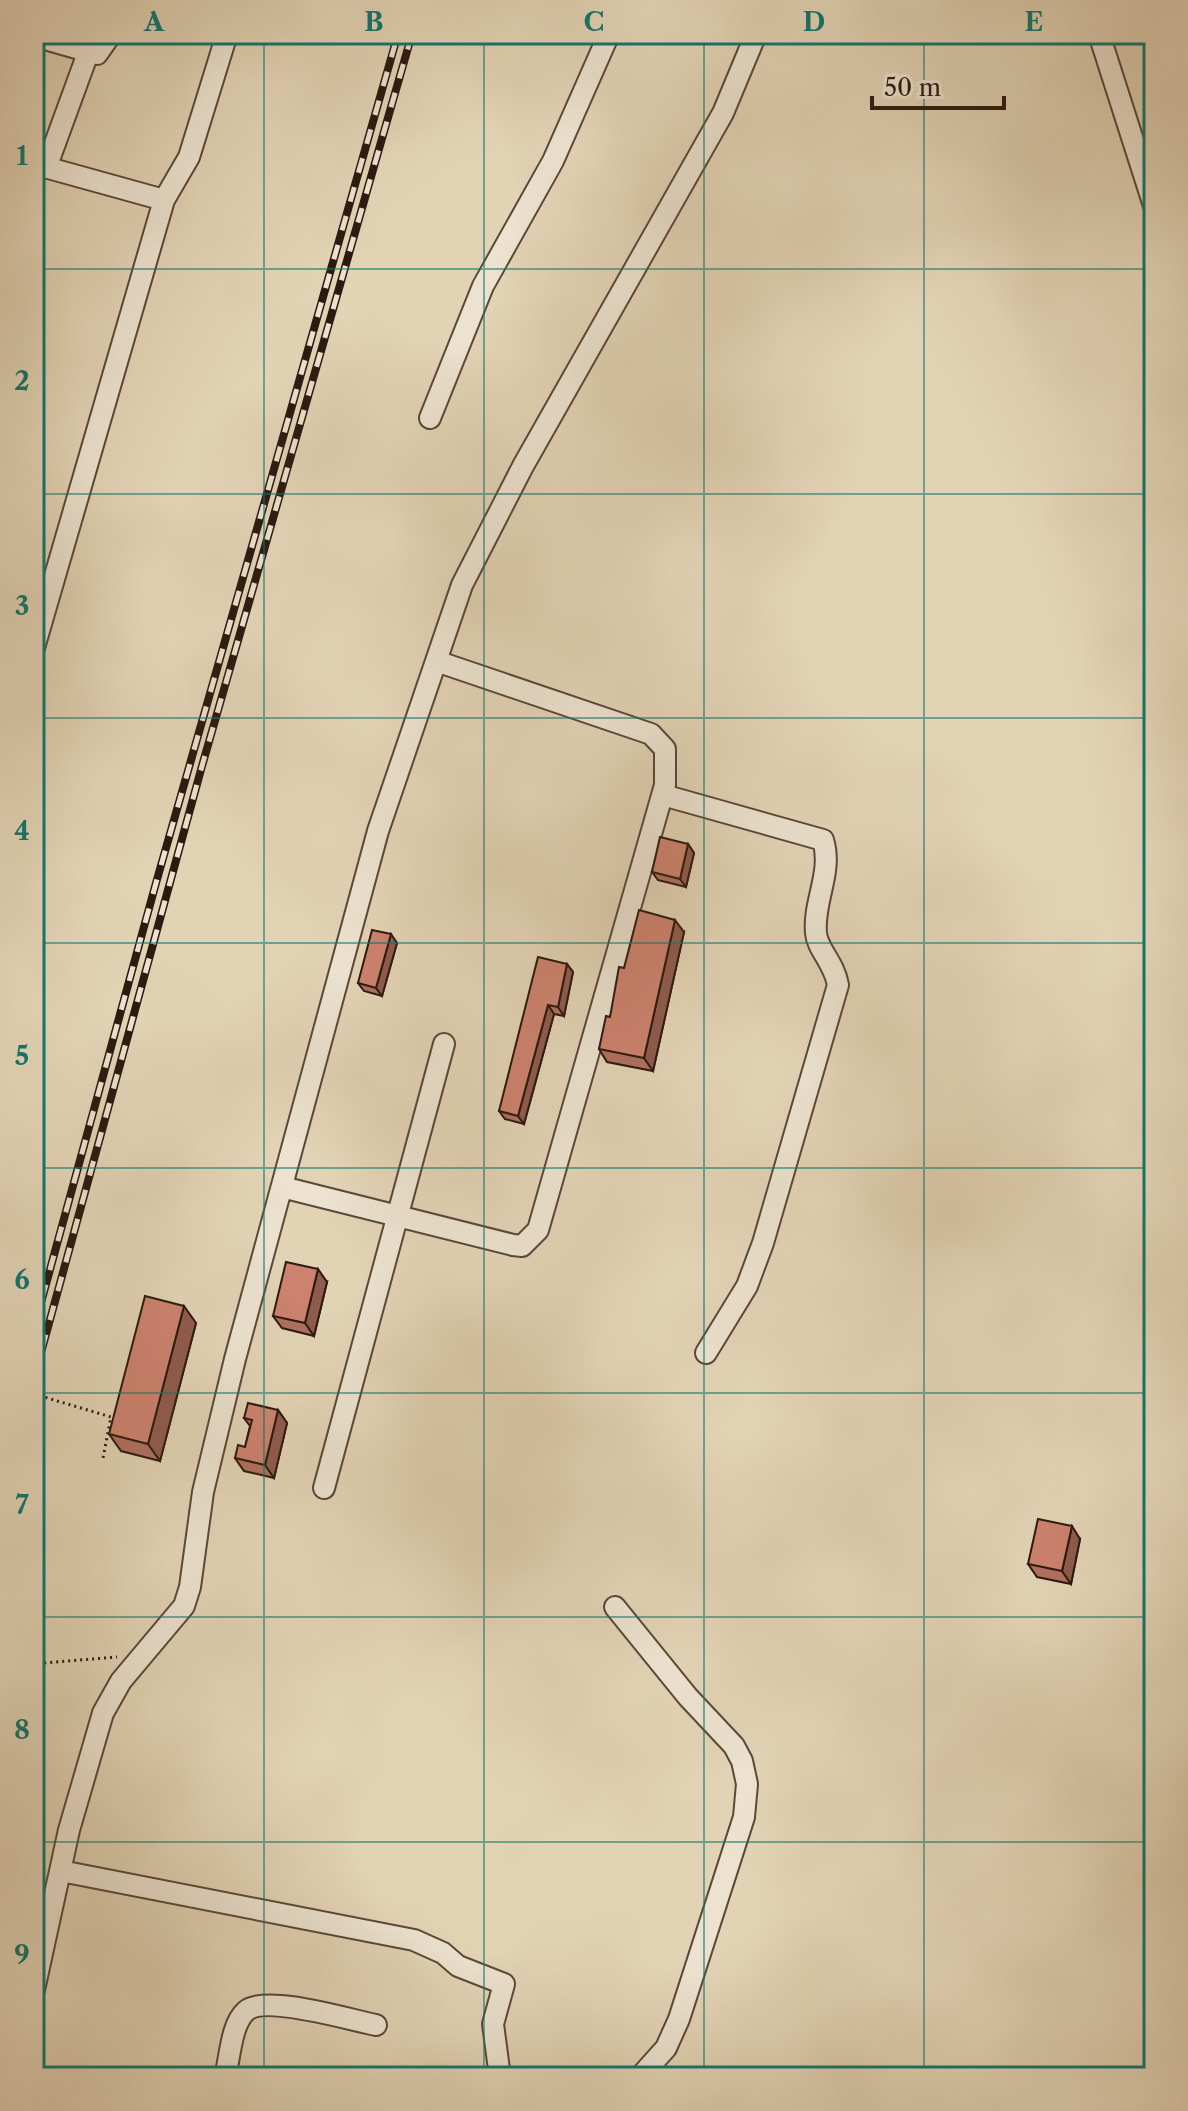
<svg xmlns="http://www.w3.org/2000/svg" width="1188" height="2111" viewBox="0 0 1188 2111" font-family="'Libre Caslon Text',serif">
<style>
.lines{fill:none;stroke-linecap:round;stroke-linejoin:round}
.minor-casing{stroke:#5a4839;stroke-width:24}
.path{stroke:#2c1910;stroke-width:3;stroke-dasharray:2 4;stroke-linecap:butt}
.minor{stroke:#ece2cf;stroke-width:20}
.rail-casing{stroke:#2c1910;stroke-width:8}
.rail{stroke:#ece2cf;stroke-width:5;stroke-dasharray:15;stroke-linecap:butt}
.wall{fill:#af705f;stroke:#2c1910;stroke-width:2}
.shaded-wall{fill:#8f5b4d;stroke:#2c1910;stroke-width:2}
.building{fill:#cc826e;stroke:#2c1910;stroke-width:2}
.grid{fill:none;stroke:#0f766e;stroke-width:2;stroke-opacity:0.55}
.neatline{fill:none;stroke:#0f766e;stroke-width:3}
.grid-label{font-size:26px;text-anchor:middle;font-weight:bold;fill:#0f766e}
</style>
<rect width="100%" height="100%" fill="#e2d3b5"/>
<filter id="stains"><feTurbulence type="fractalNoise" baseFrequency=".0025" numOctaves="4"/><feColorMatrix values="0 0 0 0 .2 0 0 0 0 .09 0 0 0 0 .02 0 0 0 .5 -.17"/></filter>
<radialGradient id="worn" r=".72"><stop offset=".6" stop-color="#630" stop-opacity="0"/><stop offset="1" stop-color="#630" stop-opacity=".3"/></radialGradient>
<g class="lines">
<defs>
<path id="minor" d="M 1099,34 L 1154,206
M 34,36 L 97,54 L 111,34
M 34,164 L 164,200
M 46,168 L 88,53
M 430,418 L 483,286 L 553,161 L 609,34
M 34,648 L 164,200 L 189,157 L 227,34
M 663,795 L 823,840 C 833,872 813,901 816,933 C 817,949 834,962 838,985 L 763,1243 L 747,1286 L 706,1353
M 282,1187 L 513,1245 L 522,1246 L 538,1230 L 665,785 L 665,749 L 651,734 L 436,661
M 324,1488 L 444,1044
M 615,1607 L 688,1697 L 734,1746 L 742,1761 L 747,1784 L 744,1817 L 679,2019 L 666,2048 L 640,2077
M 61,1871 L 414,1940 L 443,1953 L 458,1966 L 504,1984 L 493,2024 L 500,2077
M 34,1990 L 69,1830 L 103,1713 L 121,1681 L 184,1606 L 190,1587 L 203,1492 L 235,1359 L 378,831 L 462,585 L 523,466 L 723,113 L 756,34
M 225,2077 C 230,2058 231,2024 246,2011 C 265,1994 350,2020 376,2025"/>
</defs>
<use href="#minor" class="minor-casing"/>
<path class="path" d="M 34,1394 L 111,1417 L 103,1458
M 41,1432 L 44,1397
M 34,1691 L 44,1663 L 117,1657"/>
<use href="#minor" class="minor"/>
<defs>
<path id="rail" d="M 34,1328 L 156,883 L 398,34
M 34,1378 L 202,766 L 412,34"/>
</defs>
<use href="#rail" class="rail-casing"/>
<use href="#rail" class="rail"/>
</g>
<path class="wall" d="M 688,844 L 694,853 L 686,887 L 658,880 L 652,872 Z
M 684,932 L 653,1071 L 607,1062 L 599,1049 L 610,1017 L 624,968 Z
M 397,943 L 382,996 L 364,991 L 358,983 Z
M 567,964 L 573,972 L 564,1016 L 554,1014 L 524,1124 L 505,1119 L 499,1111 Z
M 327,1282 L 314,1336 L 282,1328 L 273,1316 Z
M 196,1323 L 160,1461 L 121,1451 L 109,1434 Z
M 278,1410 L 287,1423 L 274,1478 L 244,1471 L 235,1458 L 245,1447 L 250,1426 L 244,1418 Z
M 1080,1539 L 1071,1584 L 1037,1577 L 1028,1564 Z"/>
<path class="shaded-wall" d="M 688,844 L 694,853 L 686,887 L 680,879 Z
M 675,920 L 684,932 L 653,1071 L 644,1058 Z
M 391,934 L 397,943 L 382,996 L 376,988 Z
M 567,964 L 573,972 L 564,1016 L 558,1007 Z
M 548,1005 L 554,1014 L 524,1124 L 518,1116 Z
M 318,1269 L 327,1282 L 314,1336 L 305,1323 Z
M 184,1306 L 196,1323 L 160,1461 L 148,1444 Z
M 278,1410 L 287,1423 L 274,1478 L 265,1465 Z
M 1072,1526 L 1080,1539 L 1071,1584 L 1062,1571 Z"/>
<path class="building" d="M 660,837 L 688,844 L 680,879 L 652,872 Z
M 639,910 L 675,920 L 644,1058 L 599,1049 L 606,1016 L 610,1017 L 619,967 L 624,968 Z
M 372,930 L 391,934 L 376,988 L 358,983 Z
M 538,957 L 567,964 L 558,1007 L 548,1005 L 518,1116 L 499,1111 Z
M 286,1262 L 318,1269 L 305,1323 L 273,1316 Z
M 145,1296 L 184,1306 L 148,1444 L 109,1434 Z
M 248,1403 L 278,1410 L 265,1465 L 235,1458 L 238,1445 L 245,1447 L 252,1420 L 244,1418 Z
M 1038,1519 L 1072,1526 L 1062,1571 L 1028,1564 Z"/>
<path class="grid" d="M 264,34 L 264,2077M 484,34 L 484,2077M 704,34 L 704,2077M 924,34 L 924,2077M 34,269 L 1154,269M 34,494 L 1154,494M 34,718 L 1154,718M 34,943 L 1154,943M 34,1168 L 1154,1168M 34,1393 L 1154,1393M 34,1617 L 1154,1617M 34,1842 L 1154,1842"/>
<rect width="1188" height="2111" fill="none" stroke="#e2d3b5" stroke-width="88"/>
<path d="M872 96v12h132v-12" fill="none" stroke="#2c1910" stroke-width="4"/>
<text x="884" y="96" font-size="24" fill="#2c1910" stroke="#ece2cf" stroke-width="6" paint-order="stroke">50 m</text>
<rect x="44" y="44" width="1100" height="2023" class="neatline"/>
<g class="grid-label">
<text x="154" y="31">A</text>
<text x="374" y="31">B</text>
<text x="594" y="31">C</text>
<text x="814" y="31">D</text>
<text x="1034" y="31">E</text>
<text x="22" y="165">1</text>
<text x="22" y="390">2</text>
<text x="22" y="615">3</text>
<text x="22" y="840">4</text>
<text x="22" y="1065">5</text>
<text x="22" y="1289">6</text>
<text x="22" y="1514">7</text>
<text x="22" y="1739">8</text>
<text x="22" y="1964">9</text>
</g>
<rect width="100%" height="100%" filter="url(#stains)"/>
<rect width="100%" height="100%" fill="url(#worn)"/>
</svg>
